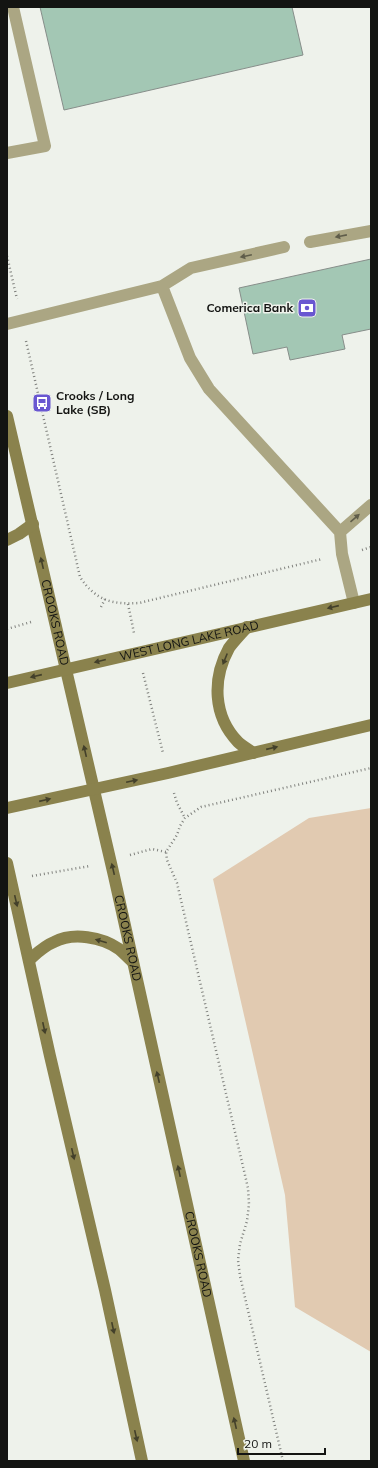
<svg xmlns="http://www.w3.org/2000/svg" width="378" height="1468" viewBox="0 0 378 1468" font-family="Mulish,sans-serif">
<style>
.green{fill:#e1cab1}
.building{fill:#a3c7b4;stroke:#878e8a}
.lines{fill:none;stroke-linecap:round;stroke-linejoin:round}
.path{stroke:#80827e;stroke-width:2.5;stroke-dasharray:1 3;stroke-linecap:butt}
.service{stroke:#aba683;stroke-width:12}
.secondary{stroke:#8a824d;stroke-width:12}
.oneway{fill:#5f5d4a}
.oneway2{fill:#43402a}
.labels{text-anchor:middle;stroke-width:3;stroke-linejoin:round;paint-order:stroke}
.poi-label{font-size:12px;font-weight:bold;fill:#131412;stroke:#eef2eb;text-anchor:end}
.street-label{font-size:12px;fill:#131412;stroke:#eef2eb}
</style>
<rect width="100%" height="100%" fill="#eef2eb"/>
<path class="green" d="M 371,808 L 371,1352 L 295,1307 L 285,1195 L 213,879 L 309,818 Z"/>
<path class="building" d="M 40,7 L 292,7 L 303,55 L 64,110 Z
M 371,259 L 371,329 L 342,335 L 345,349 L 290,360 L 287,347 L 253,354 L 239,288 Z"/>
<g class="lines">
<path class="path" d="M 7,256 L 17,299
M 26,341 L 80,577 C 95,600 112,605 139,603 L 322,559
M 362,550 L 371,547
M 128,604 L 134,633
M 101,607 L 105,599
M 7,629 L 31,622
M 143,673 L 163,753
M 174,793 L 177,803 L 185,818
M 130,855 L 152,849 L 166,852
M 32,876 L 90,866
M 283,1461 L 240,1276 L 238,1260 L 240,1244 L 247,1221 L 249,1204 L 248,1188 L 177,883 L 167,860 L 166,852 L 177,835 L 180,826 L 185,818 L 201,807 L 371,768"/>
<path class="service" d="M 7,153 L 45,146 L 13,7
M 310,242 L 371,231
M 162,286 L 190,358 L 209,389 L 340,532 L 342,554 L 354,603
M 7,324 L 162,286 L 191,268 L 284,247
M 340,532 L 371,505"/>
<g class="secondary">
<path id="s1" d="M 7,416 L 114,876 L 244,1461"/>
<path d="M 7,540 L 19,534 L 33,524"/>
<path d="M 247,627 C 241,634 234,641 229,648 C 212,679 213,716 238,742 C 242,746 248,749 253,753"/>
<path id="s2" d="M 7,683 L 371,599"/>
<path d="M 7,808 L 168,773 L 371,725"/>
<path d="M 7,863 L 50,1056 L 105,1290 L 142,1461"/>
<path d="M 29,960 C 37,953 44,946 54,942 C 73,932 102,937 119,949 C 124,953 128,958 133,962"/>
</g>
</g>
<defs><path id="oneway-solid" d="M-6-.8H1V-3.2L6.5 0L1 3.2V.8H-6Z"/></defs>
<g class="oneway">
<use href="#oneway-solid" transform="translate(341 236) rotate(169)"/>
<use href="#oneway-solid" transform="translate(246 256) rotate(168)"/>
<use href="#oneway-solid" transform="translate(355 518) rotate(-41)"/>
</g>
<g class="oneway2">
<use href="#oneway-solid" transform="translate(42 563) rotate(-103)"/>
<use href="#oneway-solid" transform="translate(333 607) rotate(167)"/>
<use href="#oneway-solid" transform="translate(225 659) rotate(112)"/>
<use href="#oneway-solid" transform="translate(100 661) rotate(166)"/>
<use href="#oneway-solid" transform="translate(36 676) rotate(167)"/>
<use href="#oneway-solid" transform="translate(272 748) rotate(-13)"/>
<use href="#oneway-solid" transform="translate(85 751) rotate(-103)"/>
<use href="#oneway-solid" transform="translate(132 781) rotate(-12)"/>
<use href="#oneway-solid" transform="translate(45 800) rotate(-13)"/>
<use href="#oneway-solid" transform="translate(113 869) rotate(-103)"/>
<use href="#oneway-solid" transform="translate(16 901) rotate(77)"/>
<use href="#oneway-solid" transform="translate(101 941) rotate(-164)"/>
<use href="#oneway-solid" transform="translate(44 1028) rotate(78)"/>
<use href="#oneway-solid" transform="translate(158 1077) rotate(-103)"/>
<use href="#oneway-solid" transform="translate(73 1154) rotate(77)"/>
<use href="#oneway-solid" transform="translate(179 1171) rotate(-102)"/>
<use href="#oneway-solid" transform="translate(113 1328) rotate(78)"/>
<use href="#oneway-solid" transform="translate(235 1423) rotate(-103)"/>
<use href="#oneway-solid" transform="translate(136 1436) rotate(77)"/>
</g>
<defs>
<symbol id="bank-square" viewBox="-11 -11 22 22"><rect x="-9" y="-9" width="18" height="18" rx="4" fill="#6957d1" stroke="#eef2eb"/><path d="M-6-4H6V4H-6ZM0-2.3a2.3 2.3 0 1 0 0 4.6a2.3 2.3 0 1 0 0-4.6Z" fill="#fff"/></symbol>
<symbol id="bus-square" viewBox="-11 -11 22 22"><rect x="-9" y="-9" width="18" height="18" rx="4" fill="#6957d1" stroke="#eef2eb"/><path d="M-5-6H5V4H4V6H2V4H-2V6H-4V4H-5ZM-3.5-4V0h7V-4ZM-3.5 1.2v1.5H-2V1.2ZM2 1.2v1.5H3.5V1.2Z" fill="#fff"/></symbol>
</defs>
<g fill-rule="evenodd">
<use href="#bank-square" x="296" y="297" width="22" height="22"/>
<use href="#bus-square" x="31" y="392" width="22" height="22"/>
</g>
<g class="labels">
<g class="poi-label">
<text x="293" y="312">Comerica Bank</text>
<text x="56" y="400" text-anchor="start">Crooks / Long<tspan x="56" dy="14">Lake (SB)</tspan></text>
</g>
<g class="street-label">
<text dy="4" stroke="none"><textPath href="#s1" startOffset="212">CROOKS ROAD</textPath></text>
<text dy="4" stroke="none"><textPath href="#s2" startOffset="187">WEST LONG LAKE ROAD</textPath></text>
<text dy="4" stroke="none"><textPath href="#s1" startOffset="536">CROOKS ROAD</textPath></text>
<text dy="4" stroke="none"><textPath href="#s1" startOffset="860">CROOKS ROAD</textPath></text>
</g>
</g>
<rect width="378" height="1468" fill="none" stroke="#131412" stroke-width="16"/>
<path d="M238 1448v6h87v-6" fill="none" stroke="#131412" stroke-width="2"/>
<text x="244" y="1448" font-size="12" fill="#131412" stroke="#eef2eb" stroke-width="3" paint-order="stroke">20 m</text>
</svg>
